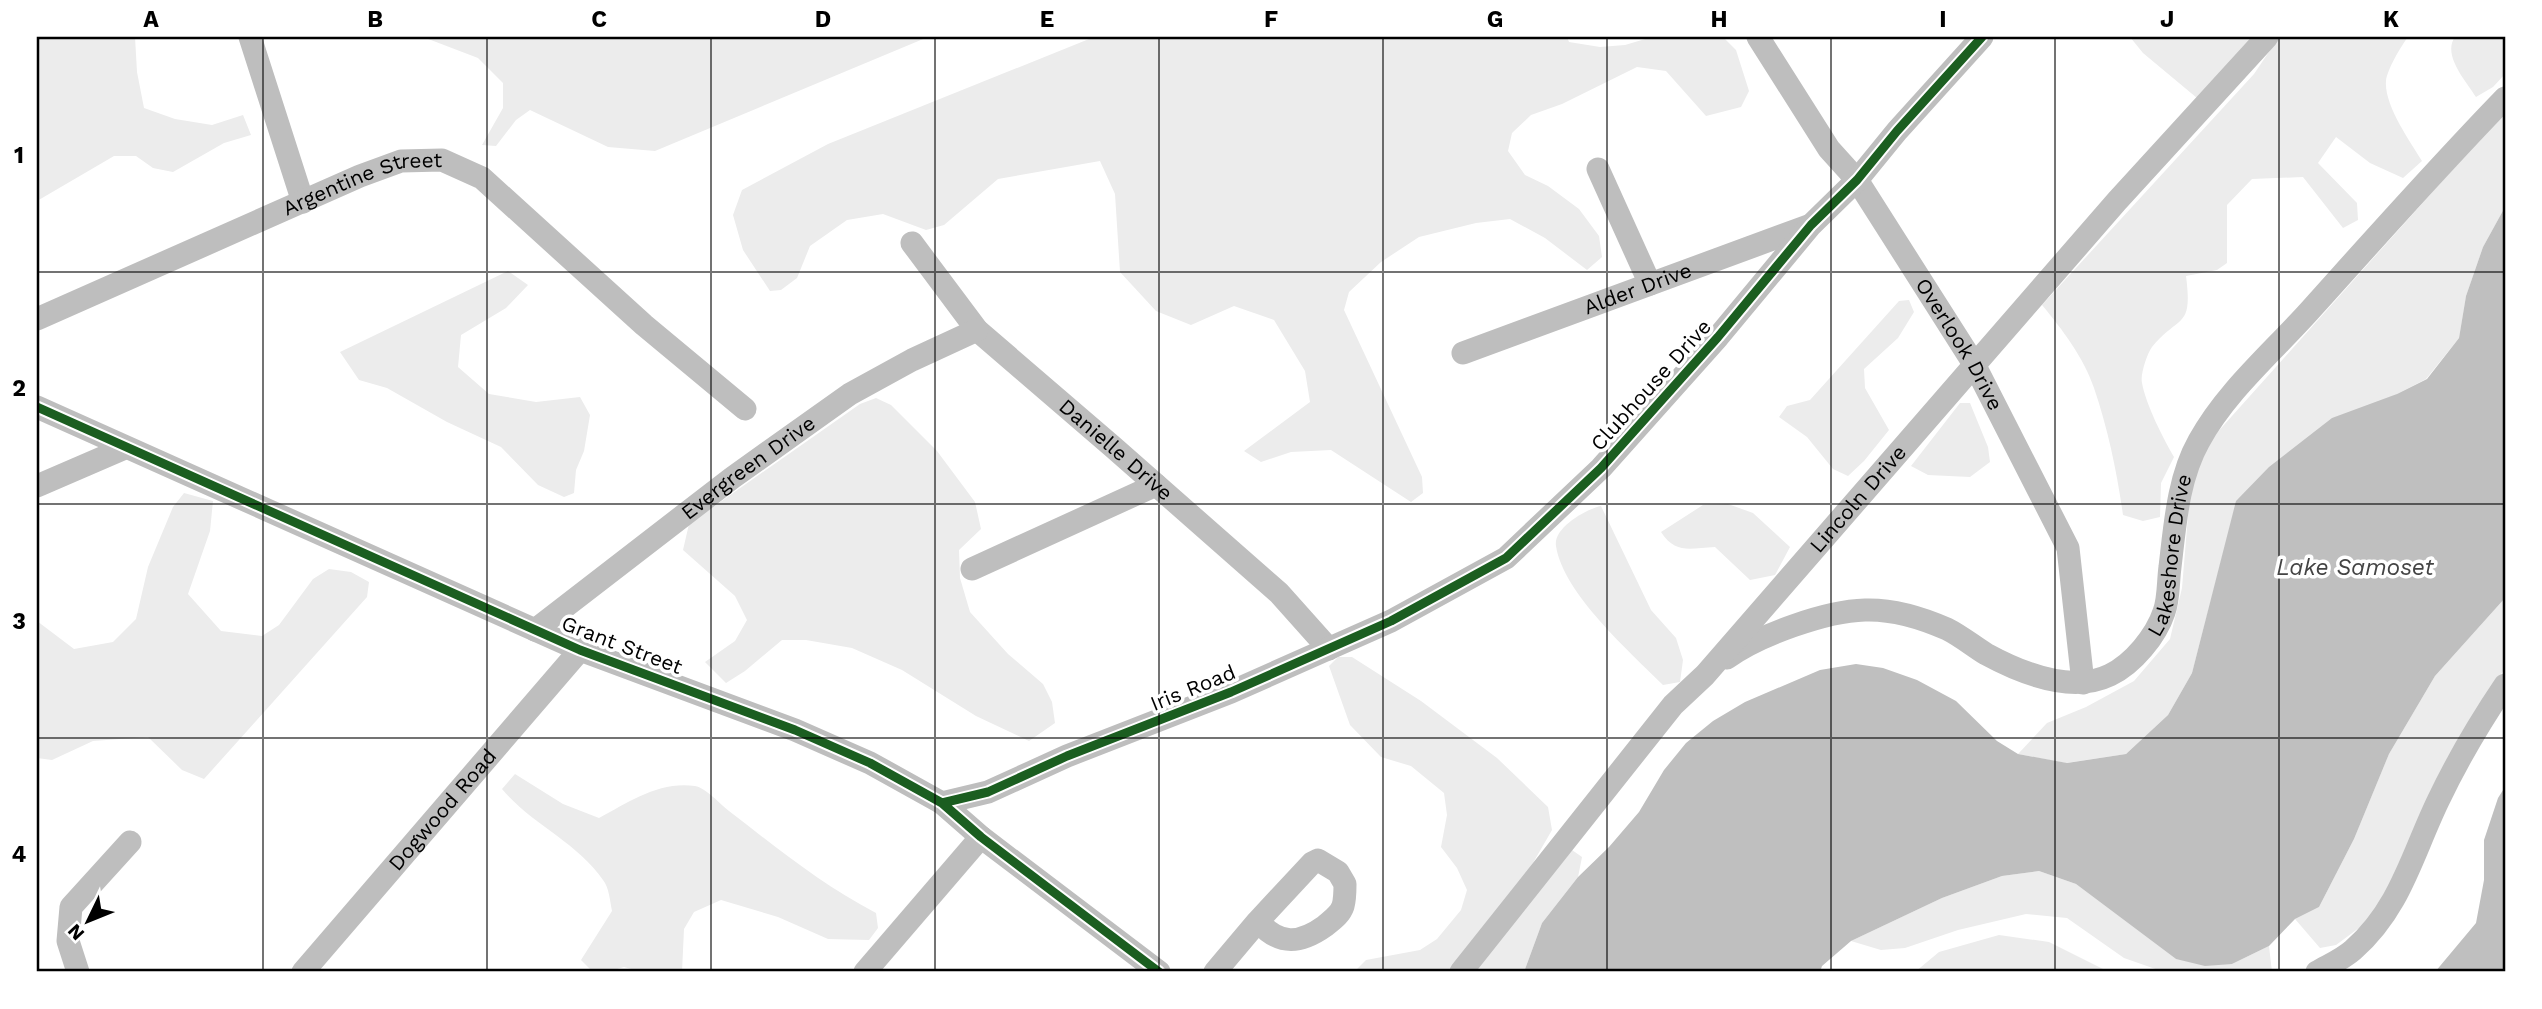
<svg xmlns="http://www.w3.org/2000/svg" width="2542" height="1009" viewBox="0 0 2542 1009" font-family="'Work Sans',sans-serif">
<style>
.green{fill:#ececec}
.water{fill:#bfbfbf}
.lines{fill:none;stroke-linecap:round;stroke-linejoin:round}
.minor{stroke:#bebebe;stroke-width:23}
.cycleway-casing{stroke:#fff;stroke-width:13}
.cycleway{stroke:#1b5e20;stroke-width:9}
.grid{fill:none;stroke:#000;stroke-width:2;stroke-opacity:0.55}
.labels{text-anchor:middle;stroke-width:7;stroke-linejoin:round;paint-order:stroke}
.street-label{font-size:21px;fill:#000;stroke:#fff}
.water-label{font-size:23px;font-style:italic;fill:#444;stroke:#fff}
.neatline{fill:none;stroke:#000;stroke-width:2.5}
.grid-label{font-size:23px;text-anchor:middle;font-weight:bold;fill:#000}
</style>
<rect width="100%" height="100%" fill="#fff"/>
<path class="green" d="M 37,37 L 135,37 L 137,72 L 144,108 L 175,119 L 212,125 L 243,115 L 251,135 L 224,143 L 173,172 L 153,168 L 136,156 L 114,156 L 37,201 Z
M 423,37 L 928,37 L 655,151 L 608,147 L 530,110 L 516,120 L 496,146 L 482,145 L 503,108 L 503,83 L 478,58 Z
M 1094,37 L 1567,37 L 1569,42 L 1600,47 L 1625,45 L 1652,37 L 1723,37 L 1736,50 L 1749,91 L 1741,107 L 1706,116 L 1666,71 L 1637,67 L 1562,104 L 1531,115 L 1512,133 L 1508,151 L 1525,175 L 1548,186 L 1579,209 L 1599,236 L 1602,257 L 1587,270 L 1545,238 L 1510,219 L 1476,223 L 1419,237 L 1381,262 L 1349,292 L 1344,310 L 1422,477 L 1423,493 L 1411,502 L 1331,450 L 1291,452 L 1261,462 L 1244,451 L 1310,402 L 1305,371 L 1274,320 L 1234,306 L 1191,325 L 1156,311 L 1120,272 L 1115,194 L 1100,161 L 998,179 L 944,225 L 926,230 L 883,214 L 847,220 L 810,246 L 797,278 L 781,290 L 770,291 L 743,250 L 733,215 L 742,190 L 828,144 Z
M 2130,37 L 2253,37 L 2197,98 L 2143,53 Z
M 2279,37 L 2408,37 C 2401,46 2387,70 2386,81 C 2384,105 2410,141 2422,161 L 2403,178 L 2370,163 L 2336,137 L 2318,163 L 2357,203 L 2358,220 L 2343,228 L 2303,177 L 2252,179 L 2227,205 L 2227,263 L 2217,270 L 2186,276 C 2193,330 2179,314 2152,347 C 2147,354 2140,375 2142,383 C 2146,405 2163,438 2174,457 L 2161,483 L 2160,517 L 2143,521 L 2123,515 C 2117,472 2108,429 2094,388 C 2084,358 2062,329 2042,305 L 2254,74 Z
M 2455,37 L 2505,37 L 2505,74 L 2493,87 L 2476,97 C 2466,81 2442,55 2455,37 Z
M 2505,111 L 2505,207 L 2483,247 L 2466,296 L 2459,338 L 2426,379 L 2397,394 L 2237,500 L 2192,673 L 2168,715 L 2126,754 L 2066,763 L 2018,754 L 2047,723 L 2086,707 L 2134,681 L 2170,639 L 2182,588 L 2190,492 L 2206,445 Z
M 508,271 L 528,285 L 506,308 L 461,335 L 458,367 L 489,394 L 536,402 L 580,397 L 590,415 L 584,451 L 576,470 L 574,493 L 564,497 L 538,485 L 501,447 L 447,422 L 387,388 L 359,380 L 340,352 Z
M 1909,300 L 1914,312 L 1898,338 L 1864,369 L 1865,388 L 1889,430 L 1864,461 L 1848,476 L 1833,469 L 1807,437 L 1779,417 L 1787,406 L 1810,400 L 1899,301 Z
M 876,398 L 891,405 L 937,451 L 975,502 L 981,529 L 959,550 L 960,578 L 970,612 L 1008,654 L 1043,684 L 1052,702 L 1055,723 L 1029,741 L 976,716 L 902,670 L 852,648 L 806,640 L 782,640 L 745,671 L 726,683 L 705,662 L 735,641 L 747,620 L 735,596 L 683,550 L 689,524 L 860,404 Z
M 1960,403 L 1970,403 L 1988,447 L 1990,462 L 1970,477 L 1928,475 L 1911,466 Z
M 184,493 L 213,501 L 210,531 L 188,594 L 221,631 L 262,636 L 279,625 L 313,579 L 329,569 L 351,572 L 369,582 L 367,597 L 204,779 L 182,770 L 148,737 L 93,741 L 52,760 L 37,758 L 37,621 L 74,649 L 113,642 L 136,619 L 148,567 L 173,507 Z
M 1728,504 L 1753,513 L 1790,547 L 1775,575 L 1750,580 L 1715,547 C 1691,548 1676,555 1661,532 L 1703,505 Z
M 1601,506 L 1651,610 L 1676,638 L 1683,660 L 1680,682 L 1663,685 C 1630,652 1563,593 1556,546 C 1553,528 1586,509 1601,506 Z
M 2505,598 L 2505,668 L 2445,762 L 2388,889 L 2367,922 L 2336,945 L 2320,948 L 2295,919 L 2319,907 L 2354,839 L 2389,754 L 2435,676 Z
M 1338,657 L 1352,657 L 1421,701 L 1497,758 L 1548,807 L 1552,830 L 1530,868 L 1451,972 L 1354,972 L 1366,960 L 1420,950 L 1437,939 L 1461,910 L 1467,890 L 1457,868 L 1441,847 L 1447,815 L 1444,793 L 1411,766 L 1381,757 L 1350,725 L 1329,666 Z
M 515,774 L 563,804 L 599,818 C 629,802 659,781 695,786 C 706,788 720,804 729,811 C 777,848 822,885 876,913 L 878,928 L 869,940 L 828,939 L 778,917 L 721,900 L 694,912 L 684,929 L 682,972 L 642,972 L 624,967 L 607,972 L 593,972 L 581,960 L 612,911 C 610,901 609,887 603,880 C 577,842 531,824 502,789 Z
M 1572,850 L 1582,857 L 1578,877 L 1542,923 L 1524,972 L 1474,972 Z
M 2039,871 L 2076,884 L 2176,959 L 2232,964 L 2269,946 L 2272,972 L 2164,972 L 2124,958 L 2067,918 L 2026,914 L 1958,930 L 1905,948 L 1881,950 L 1851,941 L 1942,898 L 2002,876 Z
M 1999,935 L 2049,942 L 2109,972 L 2036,972 L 2019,969 L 1987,972 L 1915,972 L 1939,952 Z"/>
<path class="water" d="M 2505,207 L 2505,598 L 2435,676 L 2389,754 L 2354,839 L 2319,907 L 2295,919 L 2269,946 L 2232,964 L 2205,966 L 2176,959 L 2076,884 L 2039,871 L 2002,876 L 1942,898 L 1851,941 L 1822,966 L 1820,972 L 1524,972 L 1542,923 L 1578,877 L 1609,847 L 1639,812 L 1664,770 L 1686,743 L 1713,721 L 1745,702 L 1820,670 L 1856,664 L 1883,668 L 1917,680 L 1956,701 L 1997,741 L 2018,754 L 2067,763 L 2126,754 L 2168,715 L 2192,673 L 2236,501 L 2269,467 L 2332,418 L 2397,394 L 2427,379 L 2459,338 L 2466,296 L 2483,247 Z
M 2505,787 L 2505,972 L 2435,972 L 2476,923 L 2484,880 L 2484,840 L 2498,798 Z"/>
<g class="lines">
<g class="minor">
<path d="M 250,37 L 303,202"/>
<path id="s1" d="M 1758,37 L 1829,149 L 1857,180 L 1974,364 L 2068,548 L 2083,683"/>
<path d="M 1598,169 L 1650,284"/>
<path id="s2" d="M 912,243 L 977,330 L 1113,447 L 1279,593 L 1329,649"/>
<path id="s3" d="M 37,319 L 360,176 L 401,161 L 442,160 L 482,178 L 644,325 L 745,409"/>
<path id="s4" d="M 1463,353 L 1808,226"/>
<path d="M 37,407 L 580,650 L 795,730 L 870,763 L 942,803 L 981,837 L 1159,972"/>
<path d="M 37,486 L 125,448"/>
<path d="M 972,569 L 1156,485"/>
<path id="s5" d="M 535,630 L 732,478 L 850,394 L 912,360 L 977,330"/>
<path id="s6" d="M 1727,658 C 1759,635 1826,611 1865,610 C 1893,609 1922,618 1947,629 C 1961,636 1973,646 1986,654 C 2021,673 2071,694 2110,675 C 2133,664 2156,636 2164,612 C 2169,599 2168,581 2170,567 C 2175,525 2178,478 2199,441 C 2227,390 2275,350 2313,307 C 2376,237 2439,166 2505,98"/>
<path d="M 942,803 L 988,792 L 1067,756 L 1231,692 L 1391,621 L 1506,558 L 1601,468 L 1718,337 L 1811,225 L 1857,180 L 1897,131 L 1982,37"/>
<path d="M 78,972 L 68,941 L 71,907 L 130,842"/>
<path id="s7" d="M 303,972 L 580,650"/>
<path d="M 865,972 L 981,837"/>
<path d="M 1215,972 L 1258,921 L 1312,863 L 1318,860 L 1338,872 L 1345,884 C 1345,891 1345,899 1343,906 C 1340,915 1332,920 1325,926 C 1300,944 1279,946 1258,921"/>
<path id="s8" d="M 1461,972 L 1673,705 L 1705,675 L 2117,201 L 2267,37"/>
<path d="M 2317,972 C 2329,965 2343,959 2353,950 C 2400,909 2412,855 2438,801 C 2457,761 2480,722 2505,685"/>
</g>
<defs>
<path id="cycleway" d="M 37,407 L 580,650 L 795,730 L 870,763 L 942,803 L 981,837 L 1159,972
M 942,803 L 988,792 L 1067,756 L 1231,692 L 1391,621 L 1506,558 L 1601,468 L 1718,337 L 1811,225 L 1857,180 L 1897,131 L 1982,37"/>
</defs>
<use href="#cycleway" class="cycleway-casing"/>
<use href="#cycleway" class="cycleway"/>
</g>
<path class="grid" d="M 263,37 L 263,972M 487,37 L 487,972M 711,37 L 711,972M 935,37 L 935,972M 1159,37 L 1159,972M 1383,37 L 1383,972M 1607,37 L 1607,972M 1831,37 L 1831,972M 2055,37 L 2055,972M 2279,37 L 2279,972M 37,272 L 2505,272M 37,504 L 2505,504M 37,738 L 2505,738"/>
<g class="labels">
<g class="street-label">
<text dy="7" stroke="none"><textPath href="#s3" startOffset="354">Argentine Street</textPath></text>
<text dy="7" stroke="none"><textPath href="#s4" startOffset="186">Alder Drive</textPath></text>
<text dy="7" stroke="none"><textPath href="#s1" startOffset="368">Overlook Drive</textPath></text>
<text transform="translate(1651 385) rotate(-48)" y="7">Clubhouse Drive</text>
<text dy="7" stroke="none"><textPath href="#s2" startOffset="292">Danielle Drive</textPath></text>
<text dy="7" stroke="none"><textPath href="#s5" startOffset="268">Evergreen Drive</textPath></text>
<text dy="7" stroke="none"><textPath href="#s8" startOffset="618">Lincoln Drive</textPath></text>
<text dy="7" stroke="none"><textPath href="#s6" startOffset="551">Lakeshore Drive</textPath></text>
<text transform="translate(622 645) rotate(21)" y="7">Grant Street</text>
<text transform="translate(1193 688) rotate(-22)" y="7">Iris Road</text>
<text dy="7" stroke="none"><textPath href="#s7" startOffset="214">Dogwood Road</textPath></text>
</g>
<g class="water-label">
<text x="2355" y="575">Lake Samoset</text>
</g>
</g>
<rect width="2542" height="1009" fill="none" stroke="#ffffff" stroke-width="77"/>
<g transform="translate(88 921) rotate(227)" stroke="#ffffff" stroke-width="5" paint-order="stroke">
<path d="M0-5L12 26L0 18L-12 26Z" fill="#000000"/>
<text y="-10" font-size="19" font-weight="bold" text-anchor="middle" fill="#000000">N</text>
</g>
<rect x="38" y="38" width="2466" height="932" class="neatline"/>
<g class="grid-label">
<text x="151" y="27">A</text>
<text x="375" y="27">B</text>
<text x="599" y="27">C</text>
<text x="823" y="27">D</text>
<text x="1047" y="27">E</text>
<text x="1271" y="27">F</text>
<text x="1495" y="27">G</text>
<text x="1719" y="27">H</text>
<text x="1943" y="27">I</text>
<text x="2167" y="27">J</text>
<text x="2391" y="27">K</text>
<text x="19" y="163">1</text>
<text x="19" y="396">2</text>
<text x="19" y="629">3</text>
<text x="19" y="862">4</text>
</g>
</svg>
